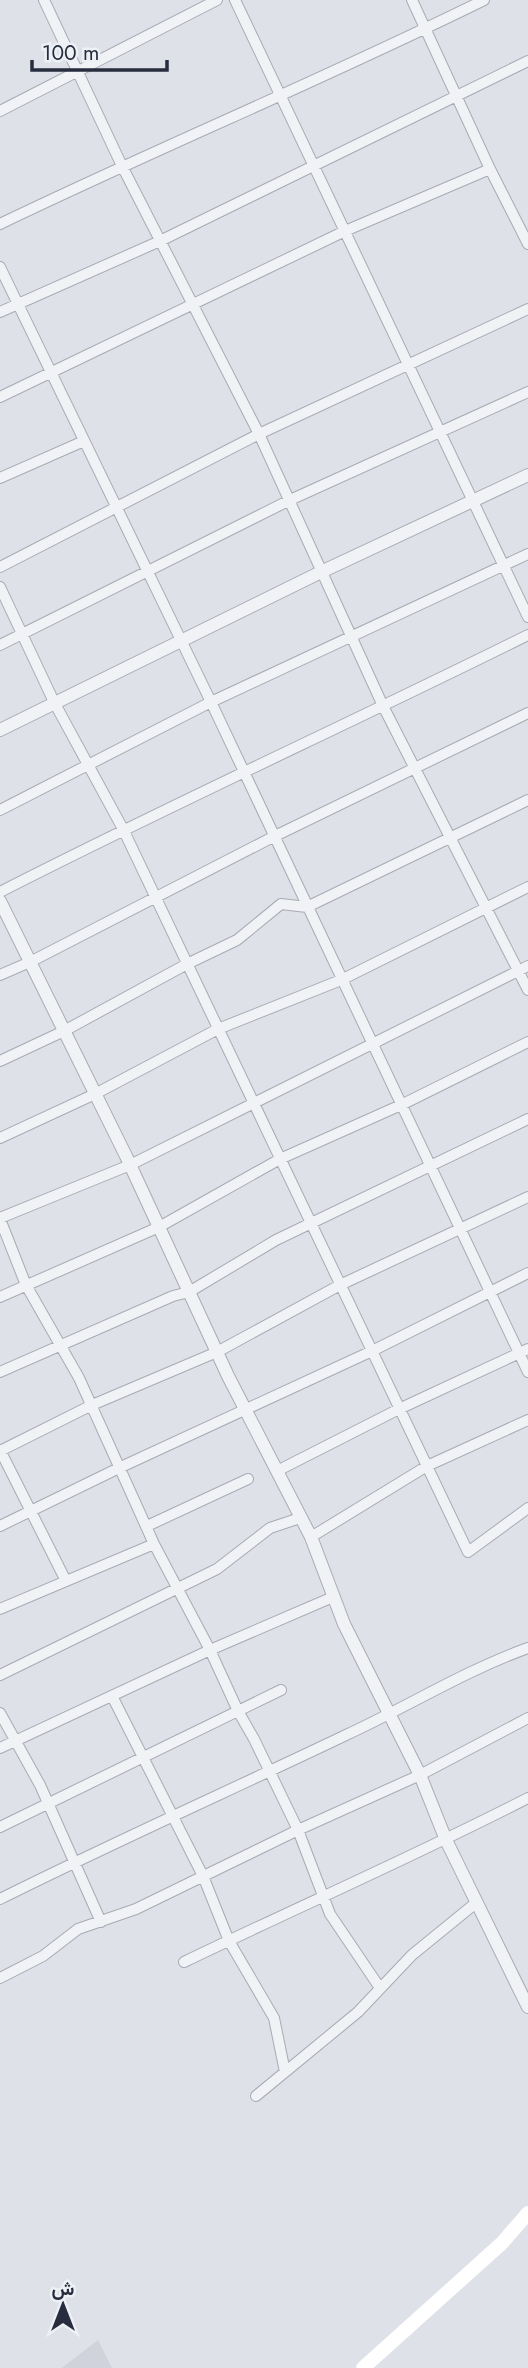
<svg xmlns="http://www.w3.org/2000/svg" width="528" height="2368" viewBox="0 0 528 2368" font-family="Jost,Vazirmatn,sans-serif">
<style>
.built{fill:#d0d3dc}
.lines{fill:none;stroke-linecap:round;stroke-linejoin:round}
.minor-casing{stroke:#a7abb4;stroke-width:12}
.tertiary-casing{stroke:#a7abb4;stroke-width:14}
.minor{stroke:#f0f2f6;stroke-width:10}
.tertiary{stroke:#f0f2f6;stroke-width:12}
.secondary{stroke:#fff;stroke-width:14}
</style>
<rect width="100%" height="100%" fill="#dee1e7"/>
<path class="built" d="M 98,2340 L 112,2368 L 62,2368 Z"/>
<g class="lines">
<defs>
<path id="minor" d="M 44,0 L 122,166 L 259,434 L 383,706 L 528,990
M 235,0 L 528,617
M 412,0 L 490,169 L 528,244
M 0,111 L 217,0
M 0,224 C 160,147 324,79 484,0
M 0,267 L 211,702 L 528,1372
M 0,312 L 160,241 L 528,61
M 0,397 L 345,231 L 490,169
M 0,478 L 84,441
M 0,567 L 259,434 L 528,309
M 0,587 L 54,702 L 123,829 L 468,1552 L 528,1508
M 0,645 L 290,500 L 528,392
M 0,810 L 211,702 L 528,554
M 0,892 C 174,803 353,722 528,635
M 0,975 L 30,962 L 273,837 L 528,713
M 0,1061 L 64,1031 L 187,964 L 237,940 L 281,904 L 307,907 L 528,800
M 0,1138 L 95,1094 L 218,1029 L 341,980 L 528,887
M 0,1218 L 130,1165 L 528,966
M 0,1219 L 26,1285 L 79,1378 L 154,1544 L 210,1650 L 238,1711 L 254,1739 L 298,1830 L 330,1914 L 380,1988
M 0,1297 L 159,1227 L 280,1159 L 401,1105 L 528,1042
M 0,1372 L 173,1296 L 189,1292 L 276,1240 L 528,1119
M 0,1450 L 66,1581
M 0,1451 L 92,1405 L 217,1352 L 340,1285 L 528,1197
M 277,1471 L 399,1409 L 528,1349
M 0,1526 L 121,1467 L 372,1351 L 528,1273
M 147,1526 L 248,1479
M 311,1537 L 427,1466 L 528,1420
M 0,1609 L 154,1544
M 0,1675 L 217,1569 L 270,1528 L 300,1518
M 112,1696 L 203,1876 L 229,1941 L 274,2018 L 285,2072
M 0,1713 L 40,1785 L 101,1922
M 0,1748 L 210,1650 L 333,1597
M 0,1827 L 281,1690
M 0,1899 C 114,1842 231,1790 346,1735 C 407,1707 464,1671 528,1648
M 184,1962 C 298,1907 415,1856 528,1798
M 0,1978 L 43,1956 L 78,1929 L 136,1909 L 298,1830 L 420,1775 L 528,1718
M 256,2096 L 358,2012 L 412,1955 L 477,1902"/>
<path id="tertiary" d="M 0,730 L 321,572 L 528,475
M 0,901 L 126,1156 L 228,1376 L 311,1537 L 344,1624 L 420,1775 L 446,1840 L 528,2007"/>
</defs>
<use href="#minor" class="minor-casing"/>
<use href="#tertiary" class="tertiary-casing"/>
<use href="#minor" class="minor"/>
<use href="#tertiary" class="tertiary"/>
<path class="secondary" d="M 363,2368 L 502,2243 L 528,2213"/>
</g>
<g transform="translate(63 2305)" stroke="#edf0f5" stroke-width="5" paint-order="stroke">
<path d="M0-5L12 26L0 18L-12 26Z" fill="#272d3e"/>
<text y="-10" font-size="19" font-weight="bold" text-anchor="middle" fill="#272d3e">ش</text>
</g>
<path d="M32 60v10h135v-10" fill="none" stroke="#272d3e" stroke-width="3.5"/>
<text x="42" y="60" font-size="21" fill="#272d3e" stroke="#edf0f5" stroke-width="5" paint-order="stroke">100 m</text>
</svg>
